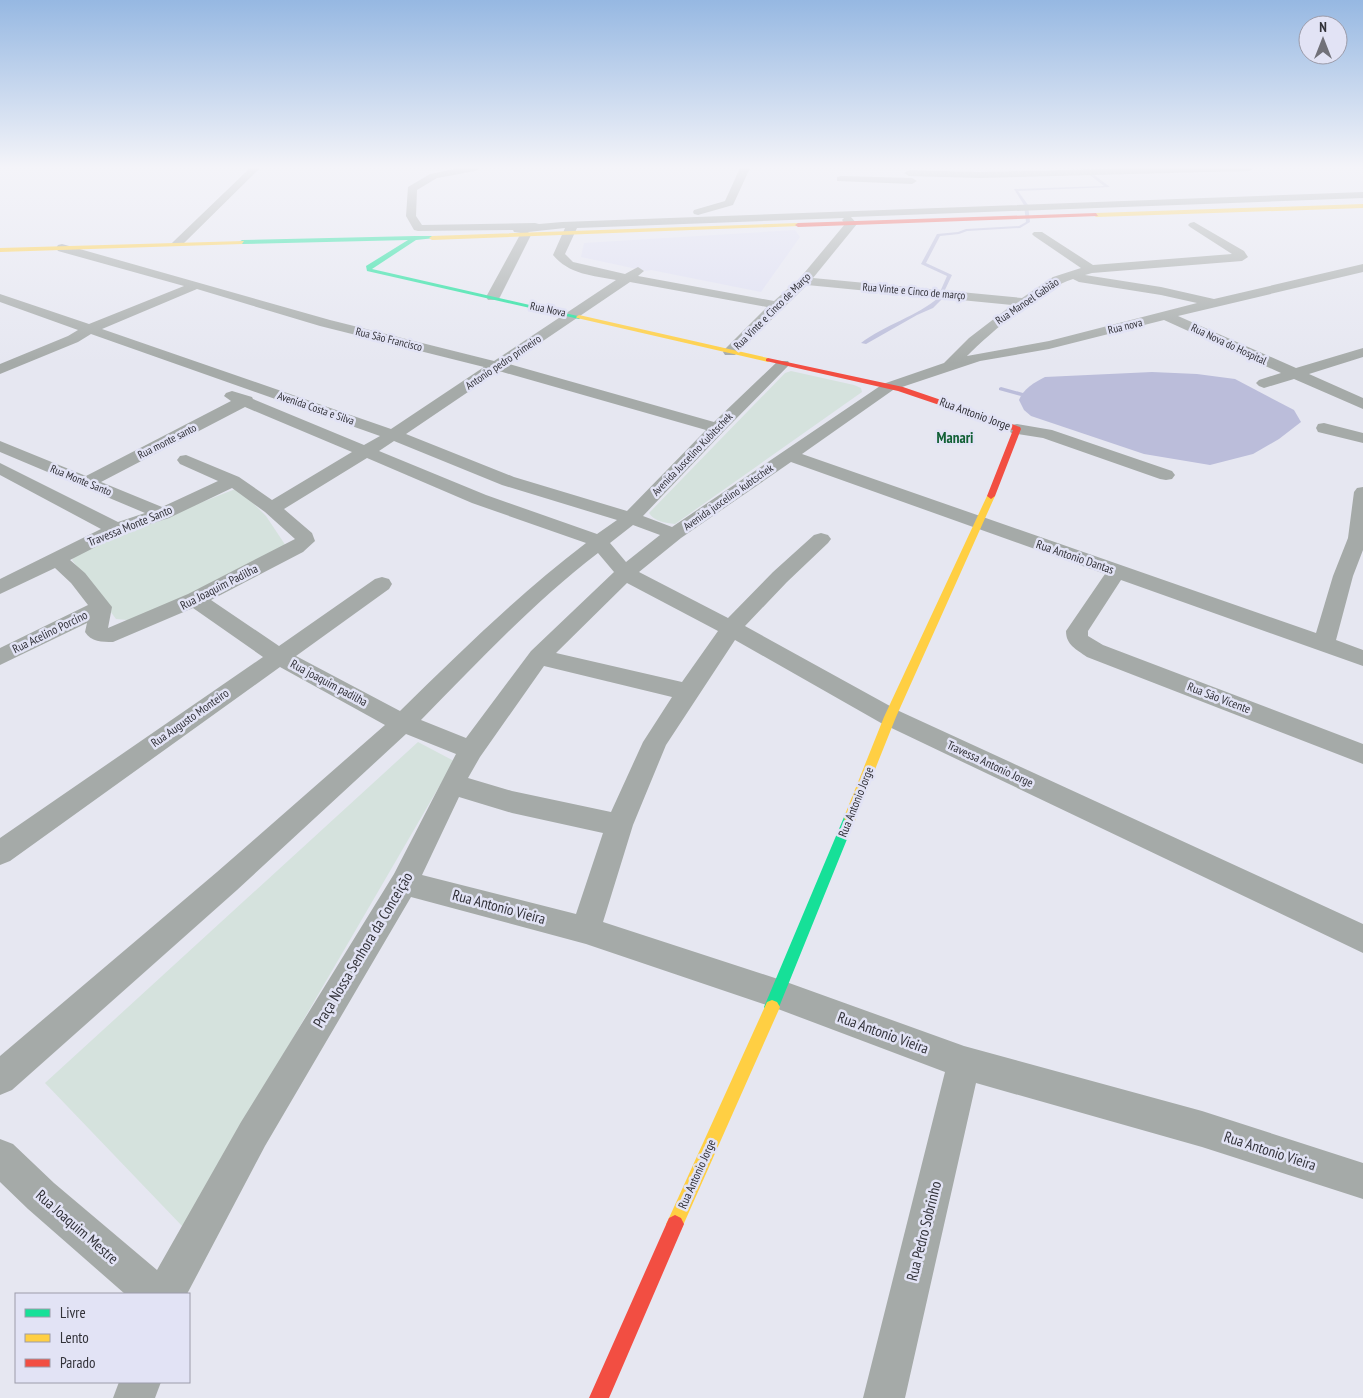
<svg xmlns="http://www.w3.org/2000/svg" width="1363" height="1398" viewBox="0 0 1363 1398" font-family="'PT Sans Narrow',sans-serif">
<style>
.built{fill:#dedff2}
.green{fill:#d5e2dd}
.water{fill:#bbbdda}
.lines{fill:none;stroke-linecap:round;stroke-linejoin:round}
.stream{fill:#bbbdda;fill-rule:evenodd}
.street{fill:#a5aaa8;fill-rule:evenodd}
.fast{fill:#16e098;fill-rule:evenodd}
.slow{fill:#ffcf43;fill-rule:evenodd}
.jam{fill:#f24e42;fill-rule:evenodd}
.labels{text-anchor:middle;stroke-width:5;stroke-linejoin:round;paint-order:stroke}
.far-street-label{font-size:11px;fill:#323239;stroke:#e2e3f5}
.street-label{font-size:12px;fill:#323239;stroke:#e2e3f5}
.far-district-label{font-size:15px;font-weight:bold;fill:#126036;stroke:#e2e3f5}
.near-street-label{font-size:15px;fill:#323239;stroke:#e2e3f5}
</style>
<rect width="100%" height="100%" fill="#e6e7f1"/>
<path class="built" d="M 795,230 L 800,237 L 761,292 L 651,270 L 646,271 L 581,257 L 584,243 Z"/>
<path class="green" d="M 791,371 L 854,385 L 861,388 L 862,392 L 675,524 C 665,523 654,521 649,513 L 785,373 Z
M 238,488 L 266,516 L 286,546 L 283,551 L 139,617 L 128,620 L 116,619 L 72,560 L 76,554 L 85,548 Z
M 418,742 L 454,761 L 183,1227 L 45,1083 Z"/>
<path class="water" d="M 1152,372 L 1197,374 L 1235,379 L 1294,410 L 1301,422 L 1279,439 L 1253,454 L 1210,465 L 1144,454 L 1031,416 L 1024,410 L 1019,400 C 1023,389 1035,382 1045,377 Z"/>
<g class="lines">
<path class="stream" d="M 1081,168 L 1085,168 L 1110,187 L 1018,191 L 1028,205 L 1030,222 L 1020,228 L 967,231 L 959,234 L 940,236 L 926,263 L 952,275 L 944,292 L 940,292 L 947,276 L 921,264 L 937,234 L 958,232 L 966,229 L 1019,226 L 1026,222 L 1024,205 L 1014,189 L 1104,186 Z
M 939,297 L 943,298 L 933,308 L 917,315 L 866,344 L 861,343 C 884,325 918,316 939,297 Z
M 1001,387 L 1023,393 L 1024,394 L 1021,396 L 999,390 L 999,388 Z"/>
<path class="street" d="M 250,168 L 260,168 L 182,245 L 174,245 L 172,243 L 174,241 Z
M 459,168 L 480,168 L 475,171 L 437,178 L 417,190 L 416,216 L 422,225 L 535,223 L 539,224 L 562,222 L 1363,192 L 1363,198 L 851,217 L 857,224 L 813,278 L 1022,298 L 1053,277 L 1081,268 L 1034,236 L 1032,234 L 1034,232 L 1042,232 L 1093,265 L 1232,254 L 1190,227 L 1188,225 L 1190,223 L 1194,222 L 1244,251 L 1248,257 L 1242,261 L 1092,273 L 1085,275 L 1161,287 L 1214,299 L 1363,264 L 1363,272 L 1178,316 L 1296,368 L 1363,348 L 1363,357 L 1309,374 L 1363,398 L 1363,409 L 1294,379 L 1264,388 L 1259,386 L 1256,383 L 1259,380 L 1281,373 L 1164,320 L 1049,349 L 980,361 L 893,390 L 802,454 L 1316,633 L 1333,576 L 1348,538 L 1354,492 L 1357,488 L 1363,487 L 1363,550 L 1353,576 L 1336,640 L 1363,650 L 1363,666 L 1121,580 L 1088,631 L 1088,636 L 1103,645 L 1363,744 L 1363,764 L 1087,657 C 1076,649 1066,645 1066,631 L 1105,574 L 791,462 L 681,538 L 639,572 L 728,618 L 773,572 L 814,535 L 821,533 L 828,535 L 831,539 L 828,543 L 787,582 L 745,626 L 899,711 L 1363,924 L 1363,953 L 881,723 L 735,640 L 666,745 L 633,825 L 603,922 L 778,979 L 964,1046 L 1202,1111 L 1363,1163 L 1363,1199 L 1202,1147 L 976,1083 L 905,1398 L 863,1398 L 945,1072 L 778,1009 L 586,944 L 411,897 L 265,1146 L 187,1294 L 125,1294 L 28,1209 L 0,1182 L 0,1139 L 13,1144 L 54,1183 L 157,1270 L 241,1122 L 394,874 L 456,754 L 406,734 L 237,890 L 12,1090 L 0,1095 L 0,1056 L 217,872 L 385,725 L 280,667 L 10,861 L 0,865 L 0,838 L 263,657 L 193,608 L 113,642 C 102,642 91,642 85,632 L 87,623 L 0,665 L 0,648 L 88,605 L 71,583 L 55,568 L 0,594 L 0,579 L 101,529 L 0,475 L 0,463 L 118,522 L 145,513 L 0,452 L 0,441 L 86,476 L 231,401 L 224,396 L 226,393 L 232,391 L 252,397 L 253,399 L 364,445 L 380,436 L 91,334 L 78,342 L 0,374 L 0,364 L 68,336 L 78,330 L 0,302 L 0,294 L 89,324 L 184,286 L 58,251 L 56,248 L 58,245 L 62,244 L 330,320 L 494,361 L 616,280 C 594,276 568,274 553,255 L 565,228 L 528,232 L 531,235 L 500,297 L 498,300 L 488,300 L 486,297 L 521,233 L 514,232 L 513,230 L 418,231 L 414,230 L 406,216 L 408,187 L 430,174 ZM 844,218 L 842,220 L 845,224 L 800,278 L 774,301 L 638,276 L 644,271 L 638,267 L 625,274 L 573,262 L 565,254 L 577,228 ZM 1073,279 L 1079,282 L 1161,295 L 1197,303 L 1049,341 L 967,356 C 991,332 1041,289 1073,279 ZM 630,282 L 767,307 L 725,349 L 723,352 L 725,355 L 735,355 L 807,285 L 1012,305 L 969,338 L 944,363 L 883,384 L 672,527 L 643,516 L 723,432 L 790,364 L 788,361 L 778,361 L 714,422 L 509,364 ZM 197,289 L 320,326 L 484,367 L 391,429 L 102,329 ZM 499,371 L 706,430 L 627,511 L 514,477 L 406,434 ZM 245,407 L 352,452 L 272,500 L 239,477 L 186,455 L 180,456 L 177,460 L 180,464 L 218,481 L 162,507 L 101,482 ZM 394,441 L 502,485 L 617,520 L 597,534 L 486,495 L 379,451 ZM 367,458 L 472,503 L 586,543 C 519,594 460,652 400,711 L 296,656 L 389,589 L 392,584 L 389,579 L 382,577 L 375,579 L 279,646 L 211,600 L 303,552 L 315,541 L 312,533 L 284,509 ZM 232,488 L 265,512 L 295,539 L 188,594 L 108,628 L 112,607 L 85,573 L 70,560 L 123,533 L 169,518 ZM 633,525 L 660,535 L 626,562 L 610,543 ZM 598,553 L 614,572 L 531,651 L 466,738 L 421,720 C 478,662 533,603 598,553 ZM 627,583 L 718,631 L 682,682 L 556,653 ZM 544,666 L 672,697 L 643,742 L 611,812 L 512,791 L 468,778 L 480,757 ZM 459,797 L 512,813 L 603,833 L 576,914 L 422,875 Z
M 740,168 L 750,168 L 733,205 L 698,215 L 694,214 L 693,212 L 694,210 L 725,201 Z
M 1146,168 L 1254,168 L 1249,171 L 980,178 L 909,176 L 904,173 L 909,170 L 980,172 Z
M 841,176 L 912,178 L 917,181 L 912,184 L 837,181 L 837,177 Z
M 1324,423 L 1363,433 L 1363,443 L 1318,432 L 1316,428 L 1318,424 Z
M 1017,424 L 1052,430 L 1172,471 L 1175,475 L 1172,479 L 1166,480 L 1160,479 L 1043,438 L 1011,433 L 1009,429 L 1011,425 Z
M 119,1382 L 161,1382 L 155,1398 L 113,1398 Z"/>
<path class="fast" d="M 415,236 L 432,236 L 435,238 L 416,240 L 372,269 L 582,317 L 579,319 L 367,271 L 366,266 L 408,240 L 242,244 L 239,242 L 242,240 Z
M 850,812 L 855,813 L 856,817 L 777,1012 L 772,1014 L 767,1012 L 764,1007 L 844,817 L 845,813 Z"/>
<path class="slow" d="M 1363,204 L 1363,208 L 1096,217 L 1093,215 L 1096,213 Z
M 798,223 L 800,226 L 432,240 L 429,238 L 432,236 Z
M 244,241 L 242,244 L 0,252 L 0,248 Z
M 579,315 L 768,358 L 771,360 L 768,362 L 577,318 L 576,317 Z
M 991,493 L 995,496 L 896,717 L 856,817 L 855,821 L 850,822 L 845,821 L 844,817 L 884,717 L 987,496 Z
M 772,1000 L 777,1002 L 780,1007 L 681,1230 L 675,1233 L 669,1230 L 666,1224 L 669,1218 L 767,1002 Z"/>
<path class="jam" d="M 1096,213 L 1098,216 L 798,227 L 795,225 L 798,223 Z
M 768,358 L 903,387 L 1020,427 L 1021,429 L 995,496 L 991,499 L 987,496 L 1013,430 L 898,391 L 766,361 L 766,359 Z
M 675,1215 L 681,1218 L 684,1224 L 609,1398 L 589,1398 L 669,1218 Z"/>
</g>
<linearGradient id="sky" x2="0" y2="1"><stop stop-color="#96b8e2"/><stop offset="0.46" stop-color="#f4f4f9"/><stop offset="1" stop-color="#f4f4f9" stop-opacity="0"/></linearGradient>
<rect width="1363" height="363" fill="url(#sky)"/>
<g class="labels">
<g class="far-street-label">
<text transform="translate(914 291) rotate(5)" y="4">Rua Vinte e Cinco de março</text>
<text transform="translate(1027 301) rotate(-34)" y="4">Rua Manoel Gabião</text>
<text transform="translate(548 309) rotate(12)" y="4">Rua Nova</text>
<text transform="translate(772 311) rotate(-45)" y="4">Rua Vinte e Cinco de Março</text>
<text transform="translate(1125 326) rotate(-14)" y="4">Rua nova</text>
<text transform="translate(389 339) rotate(14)" y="4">Rua São Francisco</text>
<text transform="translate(1229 344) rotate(25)" y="4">Rua Nova do Hospital</text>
<text transform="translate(503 362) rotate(-34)" y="4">Antonio pedro primeiro</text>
<text transform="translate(316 408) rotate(19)" y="4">Avenida Costa e Silva</text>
<text transform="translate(167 441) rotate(-27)" y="4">Rua monte santo</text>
<text transform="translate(692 454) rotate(-46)" y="4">Avenida Juscelino Kubitschek</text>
<text transform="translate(81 480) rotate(22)" y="4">Rua Monte Santo</text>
<text transform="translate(728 497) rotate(-35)" y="4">Avenida juscelino kubtschek</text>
</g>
<g class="street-label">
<text transform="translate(975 414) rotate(20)" y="4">Rua Antonio Jorge</text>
<text transform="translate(130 526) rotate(-22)" y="4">Travessa Monte Santo</text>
<text transform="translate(1075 557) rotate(19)" y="4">Rua Antonio Dantas</text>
<text transform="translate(219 587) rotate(-27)" y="4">Rua Joaquim Padilha</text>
<text transform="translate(50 632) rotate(-26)" y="4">Rua Acelino Porcino</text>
<text transform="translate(329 683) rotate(28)" y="4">Rua joaquim padilha</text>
<text transform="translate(1219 698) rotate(21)" y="4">Rua São Vicente</text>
<text transform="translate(190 718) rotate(-35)" y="4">Rua Augusto Monteiro</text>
<text transform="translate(990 764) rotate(25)" y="4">Travessa Antonio Jorge</text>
<text transform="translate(856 802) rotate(-68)" y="4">Rua Antonio Jorge</text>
<text transform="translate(697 1174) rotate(-66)" y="4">Rua Antonio Jorge</text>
</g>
<g class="far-district-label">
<text x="955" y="443">Manari</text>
</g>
<g class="near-street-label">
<text transform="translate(499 907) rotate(15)" y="5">Rua Antonio Vieira</text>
<text transform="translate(363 950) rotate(-59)" y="5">Praça Nossa Senhora da Conceição</text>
<text transform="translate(883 1033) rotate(20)" y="5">Rua Antonio Vieira</text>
<text transform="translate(1270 1151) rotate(18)" y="5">Rua Antonio Vieira</text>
<text transform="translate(77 1227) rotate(41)" y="5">Rua Joaquim Mestre</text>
<text transform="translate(924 1231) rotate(-76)" y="5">Rua Pedro Sobrinho</text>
</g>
</g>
<rect x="15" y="1293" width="175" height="90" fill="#e2e3f5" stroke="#9c9caa"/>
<rect x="25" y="1309" width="25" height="8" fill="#16e098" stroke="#9c9caa"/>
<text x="60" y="1318" font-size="15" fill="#323239">Livre</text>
<rect x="25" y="1334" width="25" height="8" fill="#ffcf43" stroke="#9c9caa"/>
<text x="60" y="1343" font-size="15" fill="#323239">Lento</text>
<rect x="25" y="1359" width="25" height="8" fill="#f24e42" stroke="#9c9caa"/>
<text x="60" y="1368" font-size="15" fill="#323239">Parado</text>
<g transform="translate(1323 40)"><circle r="24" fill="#e2e3f5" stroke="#9c9caa"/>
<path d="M0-4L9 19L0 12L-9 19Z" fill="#717179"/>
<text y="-8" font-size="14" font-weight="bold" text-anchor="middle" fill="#323239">N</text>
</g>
</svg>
